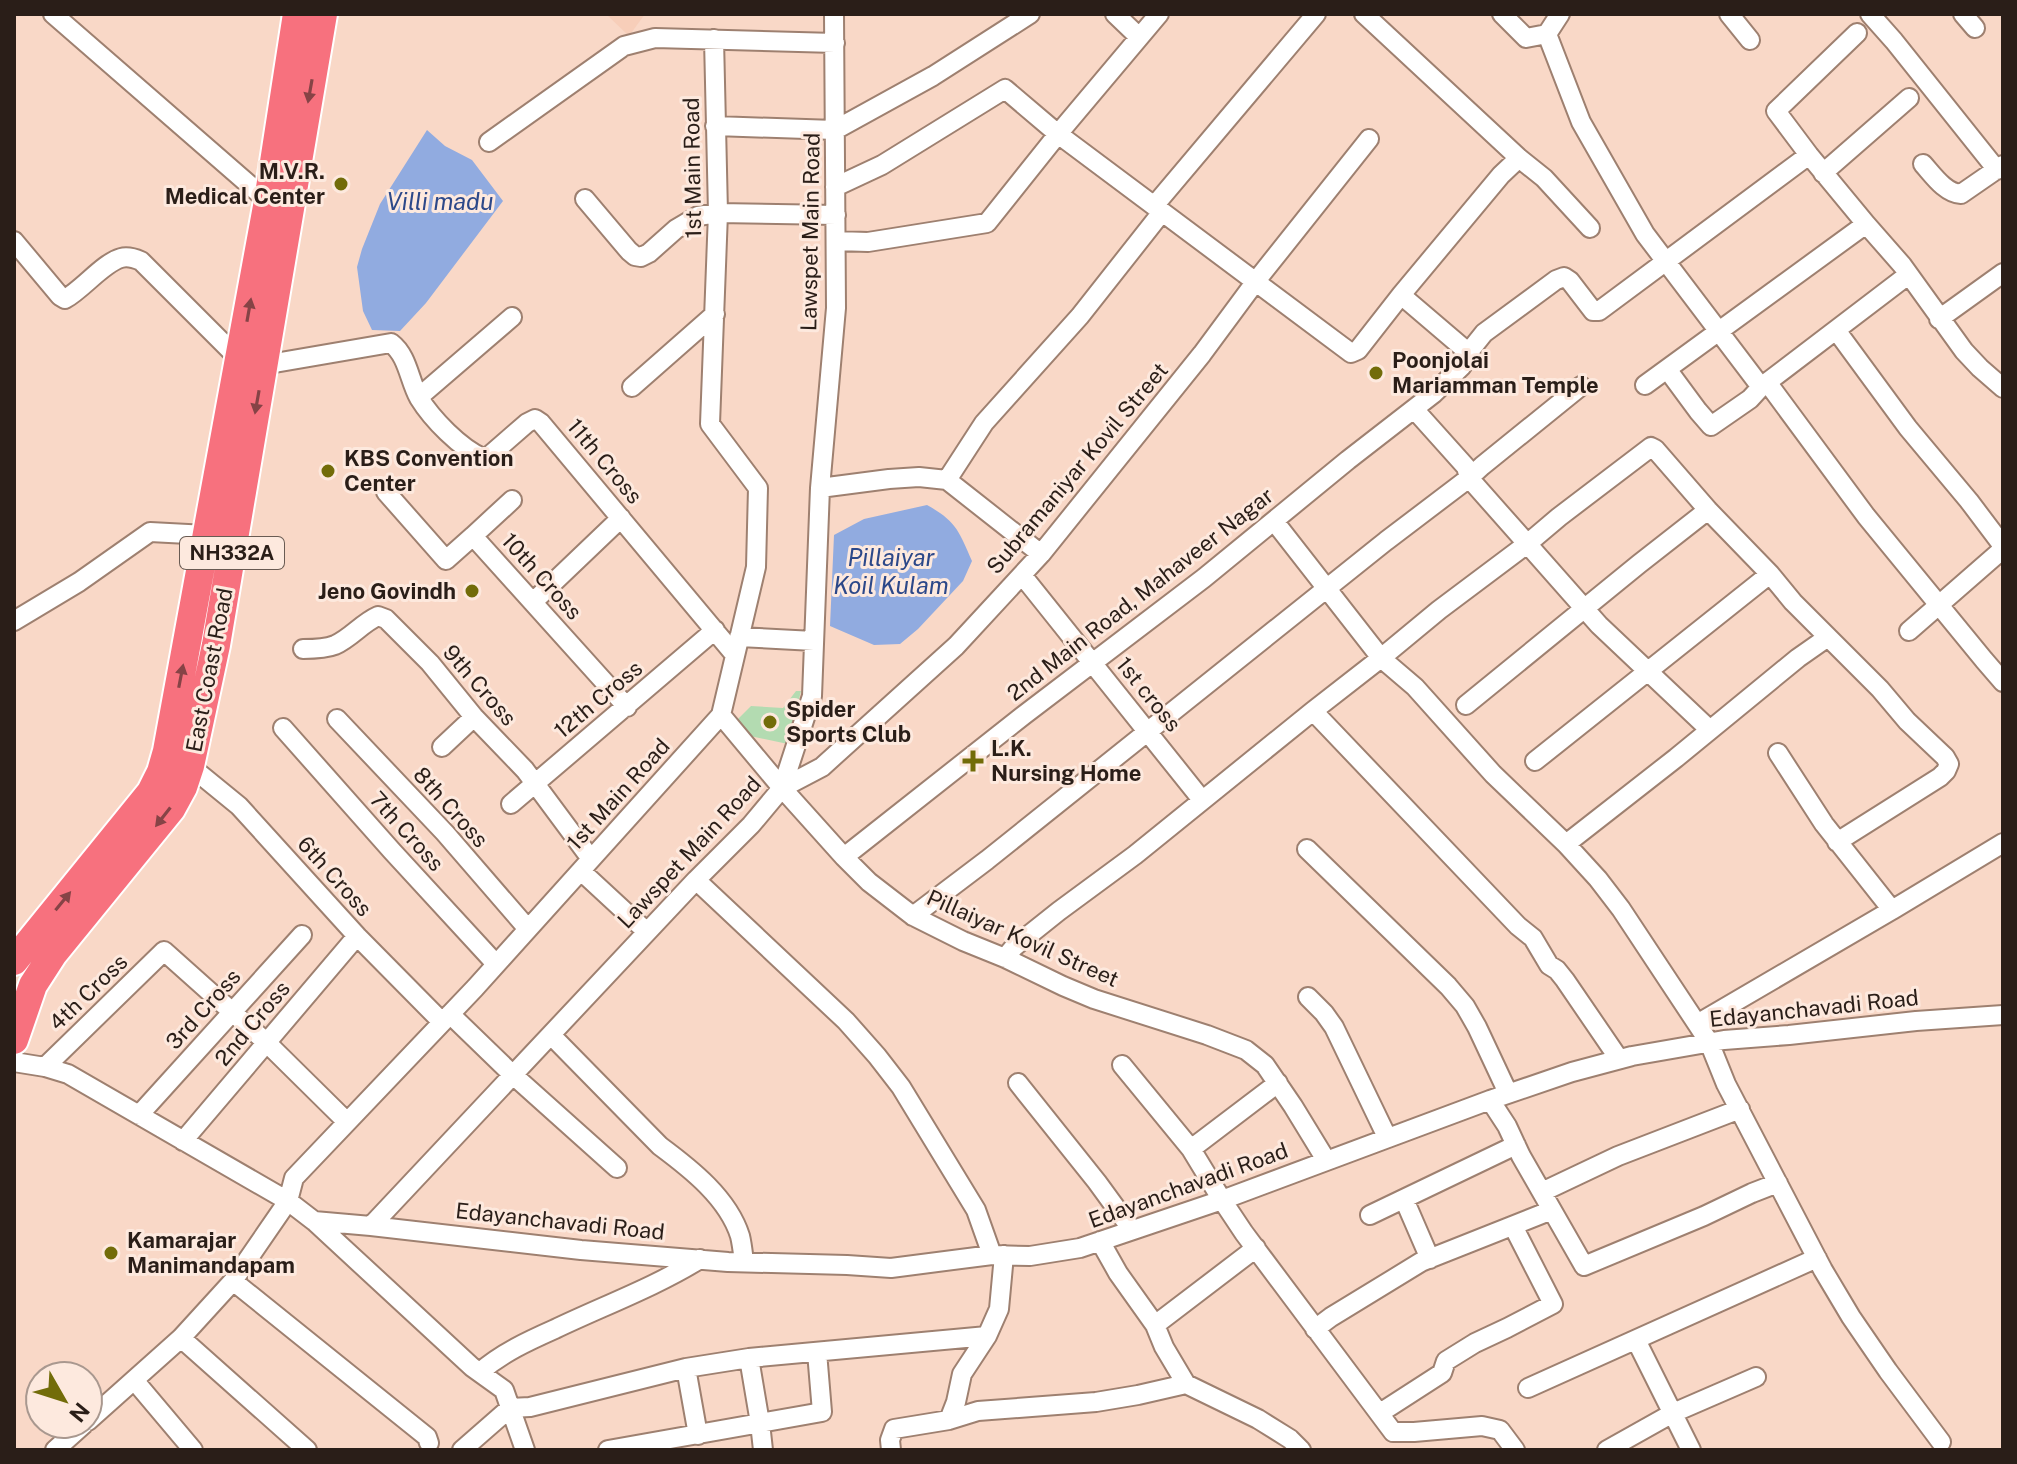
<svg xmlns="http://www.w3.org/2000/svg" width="2017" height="1464" viewBox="0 0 2017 1464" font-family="'Public Sans',sans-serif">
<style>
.built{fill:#f7ceb9}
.green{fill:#b3dbb1}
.water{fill:#91abe0}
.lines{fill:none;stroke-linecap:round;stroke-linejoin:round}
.minor-casing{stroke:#9e8070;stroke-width:22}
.highway-casing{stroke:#fff;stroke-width:32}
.minor{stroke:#fff;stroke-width:18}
.highway{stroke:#f7717e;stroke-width:28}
.oneway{fill:#864346}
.poi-dot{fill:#726c09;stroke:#fde9de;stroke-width:3}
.labels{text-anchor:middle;stroke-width:6;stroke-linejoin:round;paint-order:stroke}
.shield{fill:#fde9de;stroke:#695b53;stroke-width:2}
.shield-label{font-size:20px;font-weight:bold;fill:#2a1e18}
.street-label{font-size:22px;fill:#2a1e18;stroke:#fde9de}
.poi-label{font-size:22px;font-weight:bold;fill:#2a1e18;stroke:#fde9de;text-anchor:start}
.water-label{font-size:24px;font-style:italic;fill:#2c4889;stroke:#fde9de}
</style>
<rect width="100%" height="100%" fill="#f9d8c7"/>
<path class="built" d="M 606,14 L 645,14 L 629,36 Z"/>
<path class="green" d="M 796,691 L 801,691 L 788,744 L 736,733 L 733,724 L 751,706 L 783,708 Z"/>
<path class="water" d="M 427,130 L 445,146 L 472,160 L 503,201 L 426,303 L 400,331 L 372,330 L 363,311 L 357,267 L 362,249 L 380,204 Z
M 927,505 C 956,521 959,531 972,561 L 963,581 L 918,629 L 900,644 L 874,645 L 830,626 L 834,535 L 864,519 Z"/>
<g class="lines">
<defs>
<path id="minor" d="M 53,14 L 268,201
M 1115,14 L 1139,37
M 1364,14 L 1519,158 L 1544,178 L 1590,228
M 1502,14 L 1526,38 L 1547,34 L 1581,122 L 1645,234 L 1761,387
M 1729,14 L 1750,40
M 1870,14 L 1894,41 L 1997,170
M 1963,14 L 1975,28
M 1857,33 L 1776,111 L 1809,155 L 1866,224
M 1547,34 L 1560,14
M 715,126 L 835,130 L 933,76 L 1030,14
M 489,142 L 624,46 L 655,38 L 835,43
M 1923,164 C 1933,175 1945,193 1961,194 L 2003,165
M 1823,173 L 1909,98
M 835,187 L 882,165 L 1005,89 L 1058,134 L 1159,14
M 585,199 L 629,251 L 635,256 L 641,257 L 649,253 L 676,229 L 698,216 L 718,213 L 836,215
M 1154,206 L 1316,14
M 14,241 L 60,296 L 65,299 C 83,289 103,263 121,258 C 128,256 134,258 141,261 L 240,360
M 836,241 L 868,242 L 987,223 L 1058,134 L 1351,353 L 1358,350 L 1401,295 L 1501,175 L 1519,158
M 1401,295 L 1469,353
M 1939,319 L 2003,273
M 1836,330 L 1908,428 L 1969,501 L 2003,546
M 263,365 L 391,343 C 408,356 409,380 419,398 C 432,419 460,448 483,458 L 489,456 L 527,423 L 535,419 L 541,423 L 735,655
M 1667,369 L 1698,411 L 1711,426 L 1750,399 L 1761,387 L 1908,275
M 1767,382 L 1866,516 L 1984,660 L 2003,682
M 1645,385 L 1866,224 L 1902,265 L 1964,351 L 1980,368 L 2003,388
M 632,387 L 715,314
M 419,397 L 512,317
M 1414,409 L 1466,467 L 1469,478 L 1599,625 L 1710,730
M 947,480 L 984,423 L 1080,316 L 1162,212
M 820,488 L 889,479 L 919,477 L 947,480 L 1041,554
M 386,492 L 446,560 L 473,536 L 627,707
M 473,536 L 512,500
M 1022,575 L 1202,800
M 533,602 L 621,518
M 14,621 L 79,582 L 150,532 L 207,535
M 1909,631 L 2003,549
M 739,637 L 814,641
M 303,649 C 313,649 325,649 335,645 C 351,638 362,623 378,616 L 386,619 L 430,663 L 474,717 L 525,770 L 591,859
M 1466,705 L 1639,564 L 1708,510
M 1313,711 L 1518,926 L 1533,938 L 1549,965 L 1557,970 L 1565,980 L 1619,1059
M 721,715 L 782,788 L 844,857 L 869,882 L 913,916 L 963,941 L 1005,958 L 1063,986 L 1094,999 L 1207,1035 L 1246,1050 L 1265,1065 L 1293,1106 L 1326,1160
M 337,719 L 445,833 L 528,929
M 283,728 L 392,851 L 496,964
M 442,747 L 474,717
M 1778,753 L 1824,824 L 1892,910 L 2003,843
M 1535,761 L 1770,574
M 190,766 L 239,806 L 357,936 L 442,1022
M 782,788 L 822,767 L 956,646 L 1041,554 L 1202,354 L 1256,281 L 1369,139
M 511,804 L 715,630
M 1837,842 L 1940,777 L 1946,771 L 1949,764 L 1945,757 L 1907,721 L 1880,689 L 1793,602 L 1770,574 L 1708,510 L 1655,449 L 1651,447 L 1559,517 L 1527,544 L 1439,610 L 1381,658 L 1415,687 L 1493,774 L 1566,844 L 1598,879 L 1621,909 L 1709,1042 L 1726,1084 L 1823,1270 L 1851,1317 L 1888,1371 L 1941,1442
M 1566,844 L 1676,758 L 1798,658 L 1828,637
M 1307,849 L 1448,986 L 1465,1006 L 1477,1027 L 1508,1093
M 844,857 L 1024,715 L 1204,578 L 1348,460 L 1433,394 L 1462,366 L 1472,348 L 1484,333 L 1556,280 L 1564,277 L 1570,281 L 1593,311 L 1599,311 L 1809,155
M 581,871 L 647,932
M 696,880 L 846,1021 L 877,1056 L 901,1087 L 976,1210 L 992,1255
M 913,916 L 987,860 L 1386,541 L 1469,478 L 1482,466 L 1581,386
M 1005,958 L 1014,947 L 1059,911 L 1135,855 L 1313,711 L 1381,658 L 1274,521
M 1308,997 L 1324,1013 L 1334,1027 L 1387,1137
M 450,1014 L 513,1075 L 617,1168
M 1697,1024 L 1892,910
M 551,1035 L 660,1146 C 691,1169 728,1198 740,1236 C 742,1244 743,1254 744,1262
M 14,1062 L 45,1067 L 68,1074 L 288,1201 L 314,1221 L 371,1226 L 696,880 L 751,825 L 782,788 L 812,696 L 820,488 L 836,308 L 834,14
M 1122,1065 L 1191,1149 L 1222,1200 L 1244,1233 L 1393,1432 L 1414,1432 L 1482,1426 L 1500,1430 L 1515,1450
M 45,1067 L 164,951 L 267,1043 L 347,1122
M 1018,1083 L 1097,1182 L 1132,1230
M 1490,1100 L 1507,1126 L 1521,1156 L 1584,1266 L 1704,1216 L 1752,1193 L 1778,1183
M 139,1115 L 302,935
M 183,1141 L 357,936
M 1191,1149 L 1278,1083
M 1542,1192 L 1618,1156 L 1740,1109
M 1404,1199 L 1430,1259
M 1370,1215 L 1516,1145
M 314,1221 L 472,1367 L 504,1390 L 525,1450
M 371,1226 L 581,1250 L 728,1262 L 847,1265 L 891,1268 L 992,1255 L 1030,1256 L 1080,1248 L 1222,1200 L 1490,1100 L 1572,1072 L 1632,1056 L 1724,1040 L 1789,1035 L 1916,1021 L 2003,1015
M 1100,1241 L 1118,1273 L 1155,1325 L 1164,1347 L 1186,1384 L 1258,1419 L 1290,1439 L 1301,1450
M 233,1281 L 427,1437 L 429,1443
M 1155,1325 L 1256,1248
M 1315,1329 L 1331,1317 L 1421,1262 L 1552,1210
M 181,1338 L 307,1450
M 1636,1340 L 1691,1450
M 749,1358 L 760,1423 L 763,1450
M 686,1368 L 698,1435
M 480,1372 C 502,1353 528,1341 555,1329 C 603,1306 655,1287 700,1259
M 134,1380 L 193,1450
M 1528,1388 L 1817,1258
M 1380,1413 L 1442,1373 L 1446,1361 L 1475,1343 L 1507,1328 L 1553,1304 L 1513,1226
M 949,1420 L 956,1402 L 962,1374 L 987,1336 L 999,1309 L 1004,1255
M 88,1421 L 181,1338 L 233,1281 L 288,1201 L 294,1178 L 475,988 L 721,715 L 756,567 L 758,488 L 710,424 L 718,213 L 714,39
M 55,1450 L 84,1424
M 462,1450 L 510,1408 L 530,1407 L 686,1368 L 749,1358 L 987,1336
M 608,1450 L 822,1412 L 817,1352
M 891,1450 L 890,1440 L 894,1429 L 949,1420 L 978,1411 L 1096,1402 L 1138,1395 L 1186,1384
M 1607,1450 L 1673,1413 L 1756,1377"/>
<path id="highway" d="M 14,961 L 151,792 L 161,772 L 167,751 L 268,201 L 297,14
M 14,1040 L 33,985 L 53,954 L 171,809 L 183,787 L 190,766 L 216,645 L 323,14"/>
</defs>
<use href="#minor" class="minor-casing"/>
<use href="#highway" class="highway-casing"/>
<use href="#minor" class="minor"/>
<use href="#highway" class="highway"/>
</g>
<defs><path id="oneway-solid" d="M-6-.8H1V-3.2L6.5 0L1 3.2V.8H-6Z" transform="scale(2)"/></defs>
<g class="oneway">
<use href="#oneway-solid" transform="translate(310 91) rotate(100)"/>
<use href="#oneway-solid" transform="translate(249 310) rotate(-80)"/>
<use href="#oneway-solid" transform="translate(257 402) rotate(100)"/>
<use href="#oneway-solid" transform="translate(181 676) rotate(-79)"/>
<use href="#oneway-solid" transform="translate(163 817) rotate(128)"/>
<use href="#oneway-solid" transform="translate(63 901) rotate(-51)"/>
</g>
<g class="poi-dot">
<circle cx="341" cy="184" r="8"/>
<circle cx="1376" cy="373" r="8"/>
<circle cx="328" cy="471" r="8"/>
<circle cx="472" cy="591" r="8"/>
<circle cx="770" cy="722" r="8"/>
<path d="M969 749h8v8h8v8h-8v8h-8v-8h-8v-8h8z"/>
<circle cx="111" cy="1253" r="8"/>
</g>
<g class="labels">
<rect class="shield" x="180" y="537" width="104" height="32" rx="6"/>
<g class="shield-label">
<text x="232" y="560">NH332A</text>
</g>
<g class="street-label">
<text transform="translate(692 168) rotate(-91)" y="8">1st Main Road</text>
<text transform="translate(810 232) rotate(-89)" y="8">Lawspet Main Road</text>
<text transform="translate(605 461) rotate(50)" y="8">11th Cross</text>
<text transform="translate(1077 468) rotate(-50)" y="8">Subramaniyar Kovil Street</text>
<text transform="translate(542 576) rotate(48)" y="8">10th Cross</text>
<text transform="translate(1140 594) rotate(-38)" y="8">2nd Main Road, Mahaveer Nagar</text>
<text transform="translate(209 670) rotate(-79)" y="8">East Coast Road</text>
<text transform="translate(480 685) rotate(49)" y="8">9th Cross</text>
<text transform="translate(1149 694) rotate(51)" y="8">1st cross</text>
<text transform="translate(598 699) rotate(-40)" y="8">12th Cross</text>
<text transform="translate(618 794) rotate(-48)" y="8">1st Main Road</text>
<text transform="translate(451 807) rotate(48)" y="8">8th Cross</text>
<text transform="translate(407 831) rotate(48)" y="8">7th Cross</text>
<text transform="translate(689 852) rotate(-47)" y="8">Lawspet Main Road</text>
<text transform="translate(335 876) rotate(48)" y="8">6th Cross</text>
<text transform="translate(1023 938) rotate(24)" y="8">Pillaiyar Kovil Street</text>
<text transform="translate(88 992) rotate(-44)" y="8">4th Cross</text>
<text transform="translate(1814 1008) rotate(-6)" y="8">Edayanchavadi Road</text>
<text transform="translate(203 1009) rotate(-48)" y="8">3rd Cross</text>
<text transform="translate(252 1023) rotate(-50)" y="8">2nd Cross</text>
<text transform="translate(1188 1185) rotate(-20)" y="8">Edayanchavadi Road</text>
<text transform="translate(560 1221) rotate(6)" y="8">Edayanchavadi Road</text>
</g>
<g class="poi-label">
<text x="325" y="179" text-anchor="end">M.V.R.<tspan x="325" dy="25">Medical Center</tspan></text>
<text x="1392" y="368">Poonjolai<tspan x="1392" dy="25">Mariamman Temple</tspan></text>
<text x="344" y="466">KBS Convention<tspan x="344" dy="25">Center</tspan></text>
<text x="456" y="599" text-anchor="end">Jeno Govindh</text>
<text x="786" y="717">Spider<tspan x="786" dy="25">Sports Club</tspan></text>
<text x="991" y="756">L.K.<tspan x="991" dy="25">Nursing Home</tspan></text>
<text x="127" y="1248">Kamarajar<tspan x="127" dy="25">Manimandapam</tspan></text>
</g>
<g class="water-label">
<text x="440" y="210">Villi madu</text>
<text x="891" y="566">Pillaiyar<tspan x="891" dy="28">Koil Kulam</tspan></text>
</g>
</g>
<rect width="2017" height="1464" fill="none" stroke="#2a1e18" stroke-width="32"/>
<g transform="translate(64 1400) rotate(129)"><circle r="38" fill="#fde9de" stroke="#a9988f" stroke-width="2"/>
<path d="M0-6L14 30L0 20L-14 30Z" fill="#726c09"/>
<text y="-12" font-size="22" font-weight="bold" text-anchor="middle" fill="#2a1e18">N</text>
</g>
</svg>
